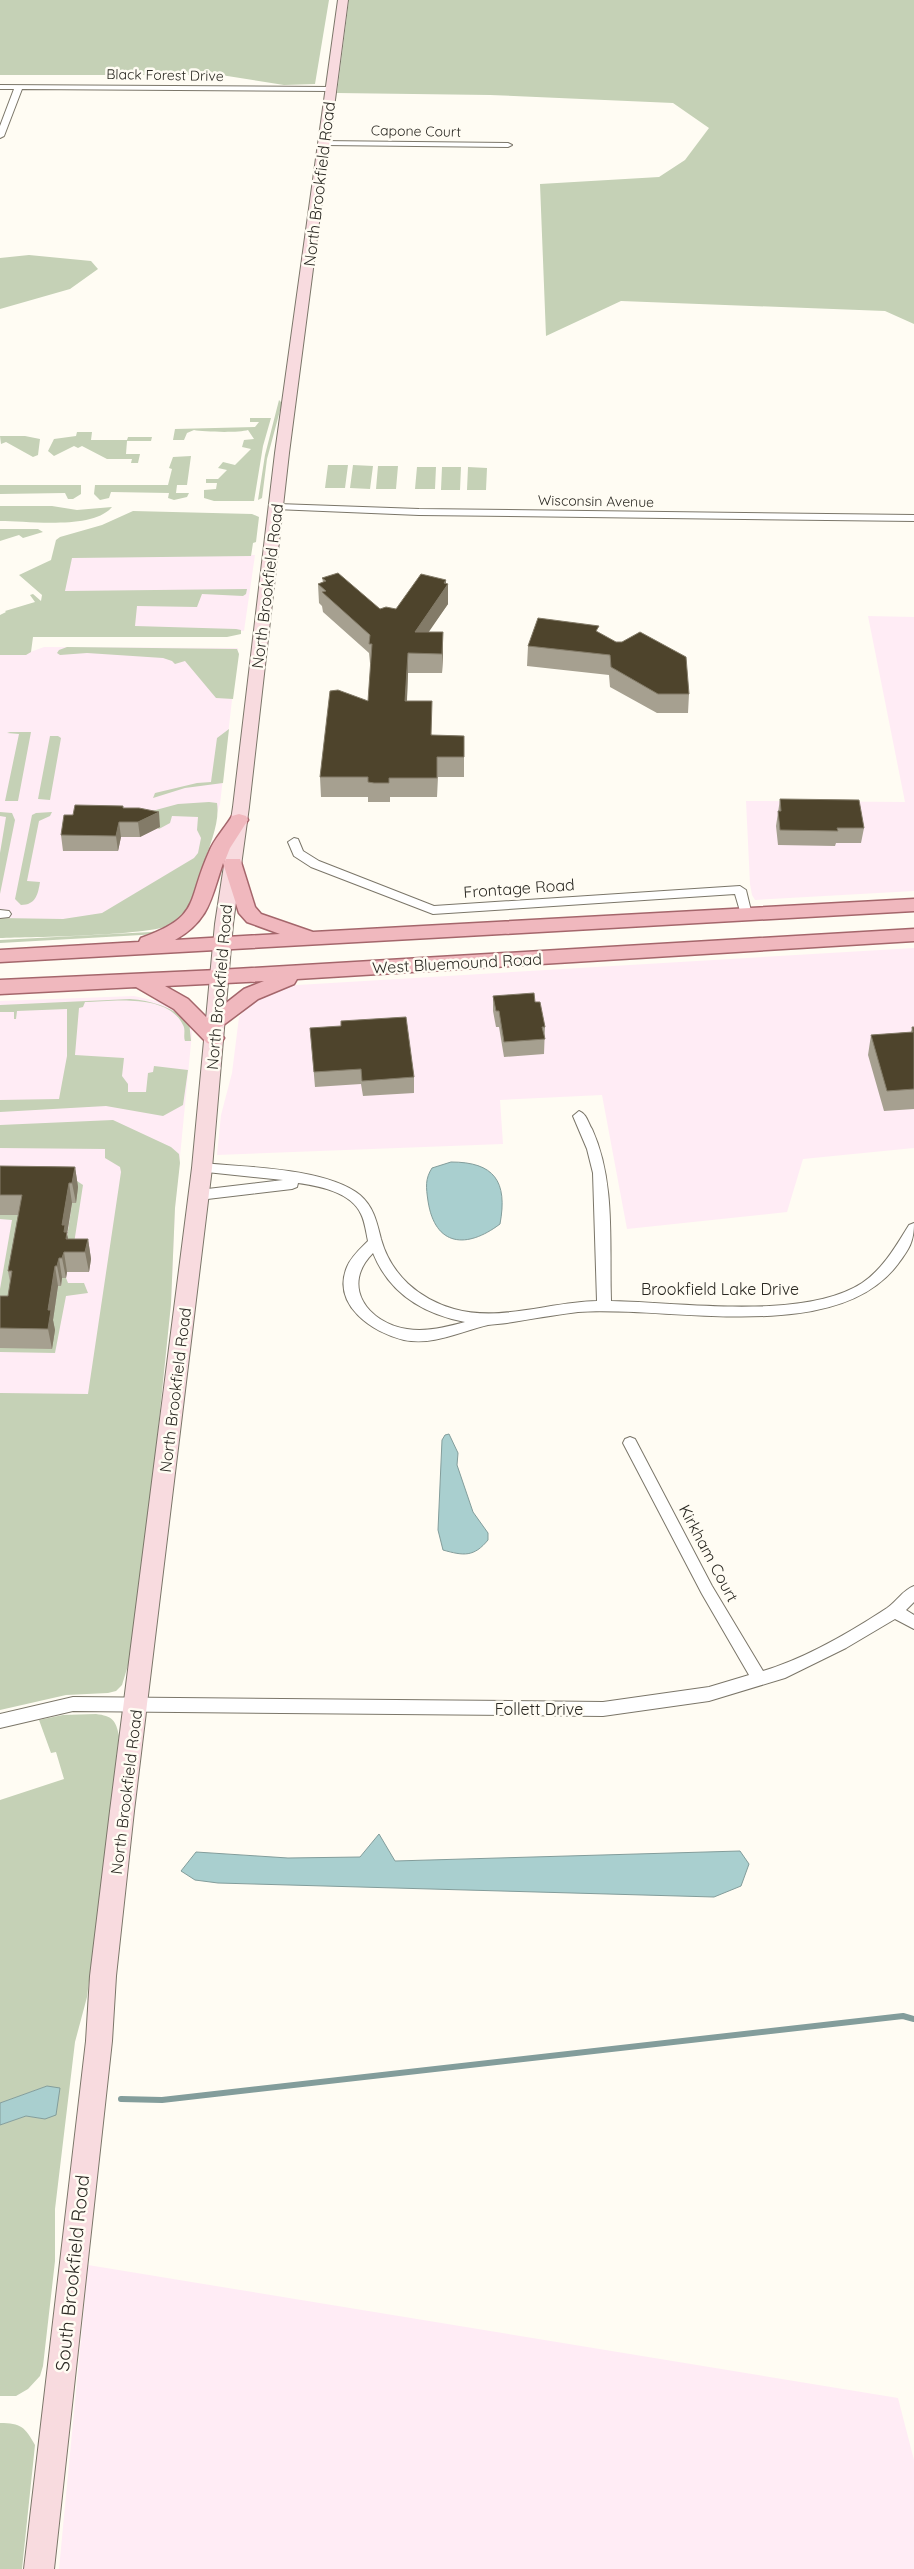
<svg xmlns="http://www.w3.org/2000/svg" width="914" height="2569" viewBox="0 0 914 2569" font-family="Quicksand,sans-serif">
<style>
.commercial{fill:#ffecf5}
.green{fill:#c5d1b6}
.water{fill:#a9cfcf;stroke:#839d9b}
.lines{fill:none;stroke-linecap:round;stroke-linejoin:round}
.stream{stroke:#839d9b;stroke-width:6}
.street-casing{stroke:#7b7669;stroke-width:2}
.secondary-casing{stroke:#7b7669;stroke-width:2}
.primary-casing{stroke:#a4666b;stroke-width:3}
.street{fill:#fff;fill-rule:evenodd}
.secondary{fill:#f8dbdf;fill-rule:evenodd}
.primary{fill:#f0b8be;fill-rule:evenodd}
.wall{fill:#a6a090}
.shaded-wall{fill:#837b68}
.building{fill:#4e442c;stroke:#837b68}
.labels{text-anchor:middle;stroke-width:5;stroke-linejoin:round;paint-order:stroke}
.far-street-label{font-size:14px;fill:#2a2822;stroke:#fffcf3}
.street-label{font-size:16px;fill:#2a2822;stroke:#fffcf3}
.near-street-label{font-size:19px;fill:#2a2822;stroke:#fffcf3}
</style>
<rect width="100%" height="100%" fill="#fffcf3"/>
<path class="commercial" d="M 54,555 L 255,555 L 244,631 L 38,630 Z
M 868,616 L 914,617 L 914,891 L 755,900 L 752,895 L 750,884 L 746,801 L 905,802 Z
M 44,647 L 238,648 L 220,804 L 202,857 L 97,922 L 0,924 L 0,655 L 25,654 Z
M 914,948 L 914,1148 L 803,1159 L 787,1212 L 627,1229 L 602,1095 L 500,1100 L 503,1144 L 217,1155 L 221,1115 L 232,1073 L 239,1017 L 252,1000 L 281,986 Z
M 134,996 L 174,1005 L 191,1027 L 192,1033 L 175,1208 L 171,1304 L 157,1440 L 0,1440 L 0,1001 Z
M 88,2265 L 898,2398 L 914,2460 L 914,2569 L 59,2569 Z"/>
<path class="green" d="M 0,0 L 329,0 L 315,84 L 284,85 L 221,75 L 0,75 Z
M 349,0 L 914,0 L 914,324 L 885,311 L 621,301 L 546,336 L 540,184 L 659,177 L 685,160 L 709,128 L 673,103 L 490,95 L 337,93 Z
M 29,255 L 91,261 L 98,269 L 70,289 L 0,309 L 0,258 Z
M 279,400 L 282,403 L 267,459 L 262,498 L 258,500 L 265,455 Z
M 250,418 L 271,418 L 263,446 L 254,501 L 214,501 L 204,498 L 204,490 L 216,489 L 217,483 L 206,483 L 206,479 L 218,479 L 227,470 L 218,468 L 223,462 L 235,465 L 251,449 L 242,447 L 244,440 L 254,439 L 248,430 C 239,433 203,432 194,430 L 187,433 L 184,440 L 173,440 L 175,429 L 255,427 L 259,422 L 250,422 Z
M 77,432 L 92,432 L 91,440 L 127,440 L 128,437 L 152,437 L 151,441 L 127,441 L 126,454 L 140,454 L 138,463 L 131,463 L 132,459 L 107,459 L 82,446 L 78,448 L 74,446 L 54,456 L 48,451 L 54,439 L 76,436 Z
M 0,436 L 25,436 L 40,439 L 38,455 L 33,457 L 6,442 L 1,444 Z
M 191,456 L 187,485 L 177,485 L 176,493 L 189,493 L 187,497 L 174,500 L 168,498 L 169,493 L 111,492 L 109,498 L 100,500 L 94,494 L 95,485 L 168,485 L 172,469 L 169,468 L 173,457 Z
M 328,465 L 348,465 L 345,488 L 325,488 Z
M 353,465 L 373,466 L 370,489 L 350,488 Z
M 378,466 L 398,466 L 396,489 L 376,489 Z
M 417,467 L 436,467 L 435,489 L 415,489 Z
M 442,467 L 461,467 L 460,490 L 441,490 Z
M 468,467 L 487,468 L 486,490 L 467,490 Z
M 0,485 L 81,485 L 81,494 L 73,499 L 68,499 L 65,493 L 0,494 Z
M 0,506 L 52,506 L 77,510 L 112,507 C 93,530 28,521 0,521 Z
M 133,511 L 252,514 L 259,517 L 256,542 L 253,543 L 251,556 L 72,558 L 65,591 L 247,589 L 246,594 L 243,596 L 202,594 L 197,607 L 137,606 L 135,626 L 236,629 L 241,630 L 241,634 L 227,637 L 33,637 L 31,652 L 26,655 L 0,655 L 0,615 L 6,612 L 5,611 L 35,602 L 30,595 L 33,594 L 41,601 L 42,595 L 19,575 L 51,560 L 56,540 L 60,537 L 102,525 Z
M 0,529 L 38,529 L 43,532 L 23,538 L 19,535 L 0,541 Z
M 67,647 L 237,649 L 239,654 L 233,699 L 216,698 L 185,661 L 175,664 L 172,661 L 163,658 L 87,653 L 60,655 L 57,653 L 59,650 Z
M 229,729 L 223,783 L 185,788 L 153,798 L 155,793 L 197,783 L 211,782 L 217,738 Z
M 10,732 L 31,732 L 18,801 L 5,801 L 19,734 L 7,733 Z
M 50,736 L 58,736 L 61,738 L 50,800 L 38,799 Z
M 209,802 L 217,803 C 220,822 210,845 203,865 C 197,883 191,910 175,923 C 158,936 28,937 0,938 L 0,918 L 63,919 L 102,913 L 194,858 L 198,853 L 201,838 L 197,830 L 198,817 L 172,816 L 170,823 L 159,829 L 139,817 L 152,811 L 178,804 Z
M 0,812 L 12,813 L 15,820 L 0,894 L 0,853 L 6,817 L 0,816 Z
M 52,812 L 50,816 L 39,821 L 27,881 L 40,882 C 38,894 36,905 21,905 L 15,899 L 32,815 L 36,813 Z
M 190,914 L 159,934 L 0,943 L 0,940 L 151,932 L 165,929 Z
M 130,999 C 154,1001 170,1007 189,1021 L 191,1041 L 185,1041 C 183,1036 186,1030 183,1025 C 168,993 113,1001 85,1002 L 83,1007 L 79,1008 L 75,1055 L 124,1058 L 122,1076 L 128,1084 L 128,1092 L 146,1092 L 148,1073 L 153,1072 L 154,1066 L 188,1070 L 183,1105 L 163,1116 L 106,1106 L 0,1112 L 0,1100 L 59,1099 L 67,1056 L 67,1009 L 17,1011 L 16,1019 L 14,1019 L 14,1012 L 0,1012 L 0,1005 Z
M 113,1120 L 171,1147 L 179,1154 L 180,1163 L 175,1208 L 171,1304 L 157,1440 L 129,1662 L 122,1685 L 116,1691 L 108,1693 L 66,1695 L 0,1710 L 0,1393 L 88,1394 L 121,1172 L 120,1167 L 105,1158 L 105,1149 L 0,1148 L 0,1125 Z
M 77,1181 L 83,1185 L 73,1250 L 66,1244 L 72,1203 L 76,1203 Z
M 0,1215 L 36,1215 L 12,1291 L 0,1316 L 0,1289 L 12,1220 L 0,1219 Z
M 62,1278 L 66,1278 L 68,1283 L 84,1283 L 88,1293 L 66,1296 L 55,1353 L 0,1352 L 0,1348 L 51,1330 L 58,1286 L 61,1286 Z
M 96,1714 C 112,1716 116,1720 119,1736 L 87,1997 L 75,2042 L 55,2209 L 55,2261 L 43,2366 L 40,2376 L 28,2389 L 16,2396 L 0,2396 L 0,2125 L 26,2116 L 45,2119 L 47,2086 L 0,2103 L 0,1800 L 64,1779 L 56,1752 L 51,1753 L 39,1720 L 63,1715 Z
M 0,2423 C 21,2423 25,2427 35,2445 L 22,2569 L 0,2569 Z"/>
<path class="water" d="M 451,1162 C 494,1162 508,1181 500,1224 C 467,1249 435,1247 428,1201 C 426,1187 425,1179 432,1168 Z
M 449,1434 L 458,1453 L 457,1465 L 473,1512 L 488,1533 L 488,1540 C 474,1557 464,1556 443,1550 L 438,1530 L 442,1440 L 445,1435 Z
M 379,1834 L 395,1861 L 740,1851 L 749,1864 L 741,1886 L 714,1897 L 218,1883 L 195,1880 L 181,1871 L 196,1852 L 288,1858 L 360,1857 Z
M 47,2086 L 60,2088 L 56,2115 L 45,2119 L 26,2116 L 0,2125 L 0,2103 Z"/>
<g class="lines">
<path class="stream" d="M 121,2099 L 162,2100 L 903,2016 L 914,2019"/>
<defs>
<path id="street" d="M 0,85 L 330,87 L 334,89 L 330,91 L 22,89 L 4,136 L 0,138 L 0,126 L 14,89 L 0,89 Z
M 321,141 L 508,143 L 512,145 L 508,147 L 324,145 L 321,145 Z
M 278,504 L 419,509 L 914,515 L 914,521 L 419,515 L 275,509 L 275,505 Z
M 294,838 L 298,839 L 303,851 L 319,861 L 434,906 L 740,886 L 746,890 L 752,915 L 750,918 L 742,918 L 735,894 L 433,914 L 311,867 L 294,856 L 288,842 Z
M 0,910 L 9,911 L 11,914 L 9,917 L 0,918 Z
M 579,1111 C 587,1114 588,1123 592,1129 C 616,1182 609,1244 611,1301 C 679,1302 803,1321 862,1283 C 883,1269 896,1246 909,1225 L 914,1223 C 914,1242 909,1249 898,1264 C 836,1347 669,1305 578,1312 C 554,1315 531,1319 507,1323 C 501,1324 494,1324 488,1325 C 461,1331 434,1346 404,1340 C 373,1333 331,1305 347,1267 C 351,1257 360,1249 368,1241 C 366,1232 365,1222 361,1214 C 351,1192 319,1186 298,1183 L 297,1187 L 292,1189 L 199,1200 L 192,1195 L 199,1190 L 283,1180 L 197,1171 L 195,1168 L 202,1163 C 244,1167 327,1168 360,1195 C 374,1207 377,1223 381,1239 C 391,1275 419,1299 454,1309 C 501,1322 549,1302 597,1301 L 593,1173 L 587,1149 L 573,1116 ZM 373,1253 C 389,1293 423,1314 465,1322 C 446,1327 427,1332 407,1329 C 368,1323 340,1286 373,1253 Z
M 630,1437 L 635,1439 L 712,1586 L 763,1671 C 806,1658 849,1633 887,1608 C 897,1601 903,1590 914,1586 L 914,1602 L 906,1610 L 914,1615 L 914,1629 L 895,1619 L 846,1648 L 785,1678 L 709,1701 L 603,1716 L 73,1711 L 0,1728 L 0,1714 L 73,1697 L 603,1702 L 709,1687 L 749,1675 L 702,1594 L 623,1443 L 625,1439 Z"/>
<path id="secondary" d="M 338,0 L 348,0 L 289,453 L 249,807 L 233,924 L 212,1168 L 134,1811 L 116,1976 L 112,2041 L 54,2569 L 24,2569 L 86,2041 L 90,1976 L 110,1811 L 192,1168 L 215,924 L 233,807 L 275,453 Z"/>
<path id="primary" d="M 239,814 L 246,816 L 248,820 L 230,848 L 224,863 L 226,859 L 240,859 L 255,907 L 261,914 L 313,932 L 914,899 L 914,911 L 0,962 L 0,950 L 139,942 L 141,938 C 202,916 186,903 209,852 C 214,839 225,828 232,816 ZM 223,863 L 239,913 L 247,922 L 280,934 L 175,940 C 210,920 211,898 223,863 Z
M 914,929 L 914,941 L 297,979 L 294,984 L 258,999 L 222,1026 L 216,1028 L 224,1038 L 221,1043 L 214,1045 L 207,1043 L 174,1009 L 136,987 L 0,994 L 0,980 L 218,970 ZM 264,981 L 244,989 L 207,1018 L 188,999 L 165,986 Z"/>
</defs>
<use href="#street" class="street-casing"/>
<use href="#secondary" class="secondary-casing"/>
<use href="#primary" class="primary-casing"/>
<use href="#street" class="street"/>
<use href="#secondary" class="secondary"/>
<use href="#primary" class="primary"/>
</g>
<path class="wall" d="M 322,578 L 380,609 L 396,609 L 446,584 L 448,604 L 428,632 L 443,652 L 442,673 L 408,673 L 407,701 L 432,735 L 464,736 L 464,777 L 438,777 L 437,797 L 390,797 L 390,802 L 368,802 L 368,797 L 321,797 L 320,777 L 368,701 L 371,663 L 370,663 L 369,653 L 323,612 L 322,606 L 319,603 L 318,584 L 323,582 Z
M 598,632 L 689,694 L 688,713 L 657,713 L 610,687 L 609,675 L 527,666 L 528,646 Z
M 780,799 L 864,828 L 861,843 L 836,843 L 835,846 L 778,845 L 776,826 Z
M 123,806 L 123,808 L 160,827 L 140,837 L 121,837 L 118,851 L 63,851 L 61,835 L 73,815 Z
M 493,996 L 535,1002 L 545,1027 L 544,1054 L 504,1057 L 499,1027 L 496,1027 L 493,1011 Z
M 912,1027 L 914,1027 L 914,1109 L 884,1111 L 868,1055 L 871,1035 L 911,1032 Z
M 310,1028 L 414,1077 L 414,1093 L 363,1096 L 361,1084 L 315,1087 Z
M 0,1166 L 75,1167 L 78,1187 L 76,1203 L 72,1203 L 67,1234 L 68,1239 L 88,1239 L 91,1259 L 89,1272 L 67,1272 L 66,1278 L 62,1278 L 61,1286 L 58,1286 L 53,1320 L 55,1330 L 52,1349 L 0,1348 L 0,1296 L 8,1296 L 10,1282 L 8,1271 L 18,1215 L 0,1215 Z"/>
<path class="shaded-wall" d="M 446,580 L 446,587 L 448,584 L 448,604 L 415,652 L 415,632 Z
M 443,632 L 443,652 L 442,673 L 442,654 Z
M 408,653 L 408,673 L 406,720 L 405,701 Z
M 159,812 L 160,827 L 140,837 L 138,822 Z
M 119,822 L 121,837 L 118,851 L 116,836 Z
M 75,1167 L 78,1187 L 76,1203 L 72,1183 Z
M 69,1183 L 72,1203 L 67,1234 L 71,1252 L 67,1252 L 62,1225 Z
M 88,1239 L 91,1259 L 89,1272 L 85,1252 Z
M 64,1252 L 67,1272 L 66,1278 L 62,1258 Z
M 59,1258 L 62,1278 L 61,1286 L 57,1266 Z
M 55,1266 L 58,1286 L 53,1320 L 55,1330 L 52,1349 L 48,1329 L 48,1310 Z"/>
<path class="building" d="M 338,573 L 380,609 L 386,607 L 396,609 L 421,574 L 446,580 L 444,583 L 448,584 L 415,632 L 443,632 L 442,654 L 408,653 L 405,701 L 432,701 L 431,735 L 464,736 L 464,757 L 437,757 L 437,778 L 389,778 L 389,783 L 374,783 L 368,782 L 368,777 L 320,777 L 330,691 L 338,690 L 368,701 L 372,644 L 369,644 L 370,635 L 322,592 L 326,591 L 318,584 L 326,581 L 322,578 Z
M 538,618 L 599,626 L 596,631 L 616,642 L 622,642 L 640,632 L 686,657 L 689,694 L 658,694 L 611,667 L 610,655 L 528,646 Z
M 780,799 L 859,800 L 864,828 L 837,828 L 838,831 L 780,830 L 778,811 L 781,811 Z
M 75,805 L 123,806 L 123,808 L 139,808 L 159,812 L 138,822 L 119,822 L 116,836 L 61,835 L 64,815 L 73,815 Z
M 534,993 L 535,1002 L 540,1002 L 545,1027 L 542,1027 L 545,1039 L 504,1042 L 499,1011 L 496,1011 L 493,996 Z
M 406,1017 L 414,1077 L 362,1081 L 361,1069 L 314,1072 L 310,1028 L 341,1026 L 341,1021 Z
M 912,1027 L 914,1027 L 914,1089 L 887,1091 L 871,1035 L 913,1032 Z
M 0,1166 L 75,1167 L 72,1183 L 69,1183 L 62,1225 L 65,1225 L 64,1232 L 67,1232 L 66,1239 L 88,1239 L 85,1252 L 64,1252 L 62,1258 L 59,1258 L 57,1266 L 55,1266 L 48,1310 L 51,1310 L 48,1329 L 0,1328 L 0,1296 L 8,1296 L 12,1271 L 8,1271 L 22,1195 L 0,1195 Z"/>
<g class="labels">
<g class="far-street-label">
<text transform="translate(165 75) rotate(1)" y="5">Black Forest Drive</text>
<text transform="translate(416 131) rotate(1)" y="5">Capone Court</text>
<text transform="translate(596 501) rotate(1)" y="5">Wisconsin Avenue</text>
</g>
<g class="street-label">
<text transform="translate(319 184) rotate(-83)" y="6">North Brookfield Road</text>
<text transform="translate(267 586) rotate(-83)" y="6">North Brookfield Road</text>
<text transform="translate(519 888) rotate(-4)" y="6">Frontage Road</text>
<text transform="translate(457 963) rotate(-3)" y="6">West Bluemound Road</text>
<text transform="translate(219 987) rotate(-85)" y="6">North Brookfield Road</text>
<text x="720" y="1295">Brookfield Lake Drive</text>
<text transform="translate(175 1390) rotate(-83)" y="6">North Brookfield Road</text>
<text transform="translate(709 1553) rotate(62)" y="6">Kirkham Court</text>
<text x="539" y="1715">Follett Drive</text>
<text transform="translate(126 1792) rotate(-83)" y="6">North Brookfield Road</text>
</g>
<g class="near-street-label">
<text transform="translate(72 2273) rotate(-84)" y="7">South Brookfield Road</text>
</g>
</g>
</svg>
